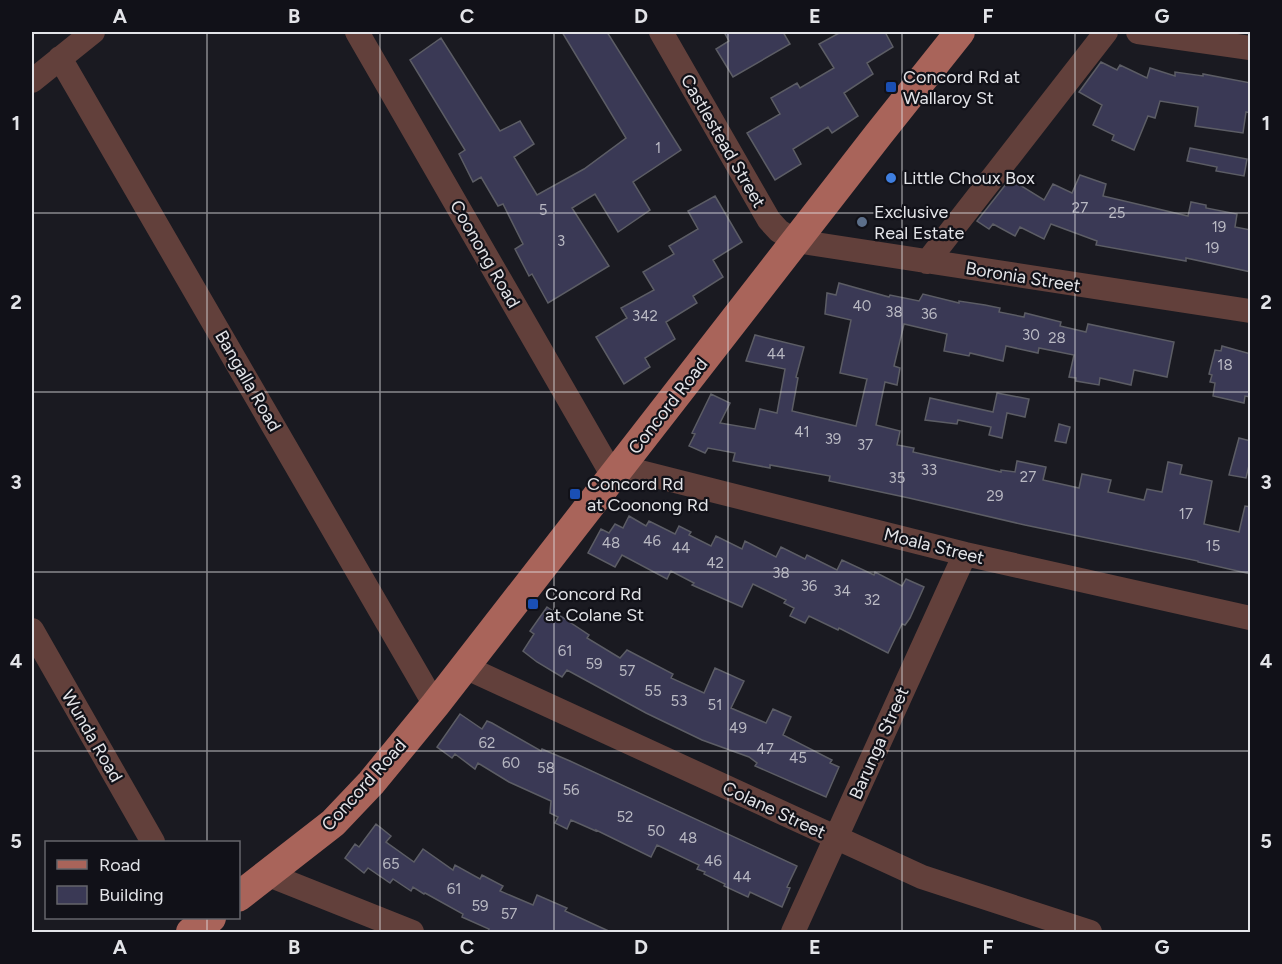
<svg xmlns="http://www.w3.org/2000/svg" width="1282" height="964" viewBox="0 0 1282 964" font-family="Figtree,sans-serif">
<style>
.building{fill:#3a3955;stroke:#5c5d65;stroke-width:1.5}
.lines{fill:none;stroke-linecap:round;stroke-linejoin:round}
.minor{stroke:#62403b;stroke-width:24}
.major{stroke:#a9645a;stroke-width:30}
.grid{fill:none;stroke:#e3e4e8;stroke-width:1.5;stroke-opacity:0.55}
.transit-dot{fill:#1a4fb4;stroke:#111118;stroke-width:2}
.shop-dot{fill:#3f7fe0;stroke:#111118;stroke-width:2}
.service-dot{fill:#5c6f8a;stroke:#111118;stroke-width:2}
.labels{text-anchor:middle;stroke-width:4.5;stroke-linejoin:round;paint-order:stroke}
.number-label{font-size:15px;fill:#b9b9c3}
.poi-label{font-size:18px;fill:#e3e4e8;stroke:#111118;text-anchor:start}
.street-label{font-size:18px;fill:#e3e4e8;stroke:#111118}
.neatline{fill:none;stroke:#e3e4e8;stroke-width:2}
.grid-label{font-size:20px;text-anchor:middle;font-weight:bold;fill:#e3e4e8}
</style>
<rect width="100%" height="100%" fill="#1a1a21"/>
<path class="building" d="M 562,32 L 607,32 L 681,150 L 633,182 L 650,210 L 618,232 L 595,194 L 572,208 L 609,266 L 548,303 L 532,274 L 529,276 L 515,249 L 523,244 L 503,204 L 498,206 L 481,177 L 473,182 L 459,154 L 465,150 L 410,60 L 441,38 L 500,131 L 520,121 L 534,144 L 514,157 L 537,195 L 584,169 L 626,138 Z
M 724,32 L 783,32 L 790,44 L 733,77 L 716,49 L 729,41 Z
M 841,32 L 885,32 L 893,47 L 867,63 L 873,74 L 844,93 L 858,116 L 832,133 L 828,127 L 793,149 L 801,164 L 775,180 L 747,133 L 780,114 L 771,98 L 797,83 L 800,88 L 834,68 L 819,44 Z
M 1101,62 L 1117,70 L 1120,65 L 1147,78 L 1150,68 L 1175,76 L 1175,72 L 1203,76 L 1203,74 L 1251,83 L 1251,113 L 1246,112 L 1243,133 L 1195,126 L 1198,107 L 1160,101 L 1155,118 L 1148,116 L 1134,150 L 1112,140 L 1114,135 L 1093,125 L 1102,105 L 1079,92 Z
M 1190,148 L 1247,159 L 1244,176 L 1216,171 L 1217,167 L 1187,161 Z
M 1080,175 L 1106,184 L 1103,196 L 1188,216 L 1191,202 L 1206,205 L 1206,208 L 1237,214 L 1235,227 L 1251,230 L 1251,272 L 1186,258 L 1186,261 L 1096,245 L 1097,241 L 1051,224 L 1044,239 L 1020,227 L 1015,236 L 993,224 L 989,229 L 977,221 L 1010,179 L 1044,200 L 1053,184 L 1072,193 Z
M 715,196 L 742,242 L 713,260 L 723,277 L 693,296 L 697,303 L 666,322 L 675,339 L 645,358 L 650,367 L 624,384 L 596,337 L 627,318 L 621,308 L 654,290 L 643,272 L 674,254 L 669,246 L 698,229 L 688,211 Z
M 839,283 L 889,297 L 890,295 L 919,301 L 923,294 L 959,303 L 959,301 L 985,305 L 1000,308 L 999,312 L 1024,317 L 1025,313 L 1061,322 L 1060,326 L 1086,332 L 1088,324 L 1174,342 L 1167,377 L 1134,370 L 1131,385 L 1100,378 L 1099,385 L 1076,381 L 1076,378 L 1069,377 L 1074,355 L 1039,348 L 1038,353 L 1006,346 L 1003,361 L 970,353 L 969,356 L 944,351 L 947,334 L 904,324 L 894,366 L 900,368 L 897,385 L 885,382 L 876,425 L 900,431 L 897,445 L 914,448 L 913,452 L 1001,472 L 1001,470 L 1015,472 L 1017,461 L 1046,467 L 1043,480 L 1079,488 L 1082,474 L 1111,480 L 1108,492 L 1144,500 L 1147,489 L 1162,492 L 1168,462 L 1182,465 L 1180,474 L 1212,481 L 1204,524 L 1239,532 L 1245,506 L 1251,507 L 1251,574 L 1198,562 L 1198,561 L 1025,525 L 909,498 L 829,481 L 830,476 L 770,465 L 770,468 L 733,461 L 735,453 L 708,448 L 705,453 L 689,446 L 695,434 L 692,433 L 711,394 L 730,403 L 720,423 L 755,429 L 760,409 L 777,413 L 785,369 L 746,361 L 755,335 L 804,347 L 796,377 L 798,378 L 792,411 L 856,426 L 867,379 L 840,373 L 851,320 L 825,314 L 827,293 L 836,295 Z
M 1222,346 L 1251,354 L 1251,397 L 1245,396 L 1244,403 L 1213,396 L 1215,383 L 1210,382 L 1212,375 L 1209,374 L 1215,350 L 1221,351 Z
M 997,393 L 1029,399 L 1025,417 L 1007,413 L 1002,438 L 989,435 L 991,427 L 958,420 L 957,424 L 925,420 L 930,398 L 993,412 Z
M 1059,424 L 1070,427 L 1066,443 L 1055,441 Z
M 1239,438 L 1251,441 L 1251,457 L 1246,478 L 1229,475 Z
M 629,516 L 646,526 L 649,521 L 675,534 L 679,526 L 691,532 L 689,535 L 711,546 L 716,536 L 742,549 L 745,541 L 776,557 L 781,547 L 805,559 L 807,555 L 837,570 L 842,560 L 874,575 L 875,572 L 902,586 L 906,579 L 924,587 L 910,618 L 905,625 L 902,624 L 888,653 L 839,628 L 838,630 L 809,616 L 805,623 L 790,616 L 794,608 L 784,603 L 786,600 L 753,584 L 742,607 L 692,585 L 694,583 L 671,571 L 667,579 L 622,555 L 615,567 L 588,553 L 601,529 L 609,533 L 615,524 L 623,528 Z
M 547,607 L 589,635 L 587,638 L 620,658 L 627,650 L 673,674 L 671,678 L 704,693 L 715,668 L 744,681 L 731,708 L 766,723 L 773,709 L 791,717 L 783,735 L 832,760 L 830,763 L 839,767 L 826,797 L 755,766 L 757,763 L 749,757 L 702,740 L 646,713 L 567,670 L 562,677 L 537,662 L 523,651 L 534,634 L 530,631 Z
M 460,714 L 482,729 L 487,721 L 492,723 L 541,751 L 542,749 L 570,761 L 797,866 L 787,887 L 790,888 L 782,907 L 750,892 L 748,897 L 724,886 L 725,884 L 704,874 L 705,872 L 697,869 L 699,865 L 657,845 L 651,857 L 596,830 L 596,831 L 571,820 L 567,829 L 555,823 L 558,817 L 550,813 L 551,801 L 509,782 L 478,763 L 475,769 L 455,754 L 452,758 L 437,747 Z
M 376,824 L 391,836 L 386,842 L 414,862 L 423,849 L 453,870 L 455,865 L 480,879 L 482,875 L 503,886 L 500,891 L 533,905 L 537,895 L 567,908 L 565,911 L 613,933 L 487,933 L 489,929 L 462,917 L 463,914 L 425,893 L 424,894 L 413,887 L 411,891 L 393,879 L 390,883 L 368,868 L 364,873 L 345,858 L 355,844 L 359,847 Z"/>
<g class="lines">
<path class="minor" d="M 357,32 L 613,476
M 661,32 L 769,220 L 779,231 L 796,241 L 1250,311
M 1138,32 L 1250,48
M 60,58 L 435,705
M 32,81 L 93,32
M 927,262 L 1106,32
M 620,467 L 965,554 L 1250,618
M 32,630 L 153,842
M 465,667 L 922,877 L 1090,932
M 269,875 L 412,932
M 793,932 L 965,554"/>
<path class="major" d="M 238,897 L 333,823 L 371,783 L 435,705 L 878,135 L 960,32
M 191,932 L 211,918"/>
</g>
<path class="grid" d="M 207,32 L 207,842M 380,32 L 380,932M 554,32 L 554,932M 728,32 L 728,932M 902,32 L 902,932M 1075,32 L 1075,932M 32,213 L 1250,213M 32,392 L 1250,392M 32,572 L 1250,572M 32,751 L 1250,751M 207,918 L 207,932"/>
<g class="transit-dot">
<rect x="885" y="81" width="12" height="12" rx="3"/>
<rect x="569" y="488" width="12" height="12" rx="3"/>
<rect x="527" y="598" width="12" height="12" rx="3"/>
</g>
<circle class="shop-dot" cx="891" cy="178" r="6"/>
<circle class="service-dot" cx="862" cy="222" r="6"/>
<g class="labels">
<g class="number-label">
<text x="658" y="153">1</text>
<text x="1080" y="213">27</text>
<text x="543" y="215">5</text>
<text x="1117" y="218">25</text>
<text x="1219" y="232">19</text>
<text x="561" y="246">3</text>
<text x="1212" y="253">19</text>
<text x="862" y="311">40</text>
<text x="894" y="317">38</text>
<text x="929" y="319">36</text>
<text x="645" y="321">342</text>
<text x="1031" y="340">30</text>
<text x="1057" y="343">28</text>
<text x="776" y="359">44</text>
<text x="1225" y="370">18</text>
<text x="802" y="437">41</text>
<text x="833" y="444">39</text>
<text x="865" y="450">37</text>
<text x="929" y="475">33</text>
<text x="1028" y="482">27</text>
<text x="897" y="483">35</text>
<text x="995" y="501">29</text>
<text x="1186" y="519">17</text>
<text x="652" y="546">46</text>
<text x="611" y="548">48</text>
<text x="1213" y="551">15</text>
<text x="681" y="553">44</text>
<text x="715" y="568">42</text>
<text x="781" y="578">38</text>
<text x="809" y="591">36</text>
<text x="842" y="596">34</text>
<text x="872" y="605">32</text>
<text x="565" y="656">61</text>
<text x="594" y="669">59</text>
<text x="627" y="676">57</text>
<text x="653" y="696">55</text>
<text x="679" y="706">53</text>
<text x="715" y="710">51</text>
<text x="738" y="733">49</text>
<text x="487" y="748">62</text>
<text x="765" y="754">47</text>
<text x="798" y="763">45</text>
<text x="511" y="768">60</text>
<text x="546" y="773">58</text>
<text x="571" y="795">56</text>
<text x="625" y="822">52</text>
<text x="656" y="836">50</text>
<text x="688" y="843">48</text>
<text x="713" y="866">46</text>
<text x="391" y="869">65</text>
<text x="742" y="882">44</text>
<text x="454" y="894">61</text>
<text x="480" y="911">59</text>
<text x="509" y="919">57</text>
</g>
<g class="poi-label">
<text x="903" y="83">Concord Rd at<tspan x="903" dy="21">Wallaroy St</tspan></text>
<text x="903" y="184">Little Choux Box</text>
<text x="874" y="218">Exclusive<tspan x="874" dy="21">Real Estate</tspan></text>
<text x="587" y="490">Concord Rd<tspan x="587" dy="21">at Coonong Rd</tspan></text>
<text x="545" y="600">Concord Rd<tspan x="545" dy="21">at Colane St</tspan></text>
</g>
<g class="street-label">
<text transform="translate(723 141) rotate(60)" y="6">Castlestead Street</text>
<text transform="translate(485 254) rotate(60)" y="6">Coonong Road</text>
<text transform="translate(1023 277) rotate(9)" y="6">Boronia Street</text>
<text transform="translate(248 381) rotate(60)" y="6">Bangalla Road</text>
<text transform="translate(668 406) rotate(-52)" y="6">Concord Road</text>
<text transform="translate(934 546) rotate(14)" y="6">Moala Street</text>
<text transform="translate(92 736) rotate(60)" y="6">Wunda Road</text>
<text transform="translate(879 743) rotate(-66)" y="6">Barunga Street</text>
<text transform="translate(364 785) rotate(-48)" y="6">Concord Road</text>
<text transform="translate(774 810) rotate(25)" y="6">Colane Street</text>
</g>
</g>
<rect width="1282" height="964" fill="none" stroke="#111118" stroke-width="66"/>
<rect x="45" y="841" width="195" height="78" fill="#111118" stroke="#65656b" stroke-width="1.5"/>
<rect x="57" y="860" width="30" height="9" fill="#a9645a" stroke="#65656b" stroke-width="1.5"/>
<text x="99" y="871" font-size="18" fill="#e3e4e8">Road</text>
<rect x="57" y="886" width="30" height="18" fill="#3a3955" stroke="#65656b" stroke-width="1.5"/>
<text x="99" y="901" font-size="18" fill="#e3e4e8">Building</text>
<rect x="33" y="33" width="1216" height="898" class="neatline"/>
<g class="grid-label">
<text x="120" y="23">A</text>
<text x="294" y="23">B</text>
<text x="467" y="23">C</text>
<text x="641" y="23">D</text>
<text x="815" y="23">E</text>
<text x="988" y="23">F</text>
<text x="1162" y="23">G</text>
<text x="16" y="130">1</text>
<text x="1266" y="130">1</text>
<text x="16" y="309">2</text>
<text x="1266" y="309">2</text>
<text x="16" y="489">3</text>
<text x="1266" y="489">3</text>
<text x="16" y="668">4</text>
<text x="1266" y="668">4</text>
<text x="16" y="848">5</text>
<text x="1266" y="848">5</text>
<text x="120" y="954">A</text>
<text x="294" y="954">B</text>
<text x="467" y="954">C</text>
<text x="641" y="954">D</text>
<text x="815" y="954">E</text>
<text x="988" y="954">F</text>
<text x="1162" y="954">G</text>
</g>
</svg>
